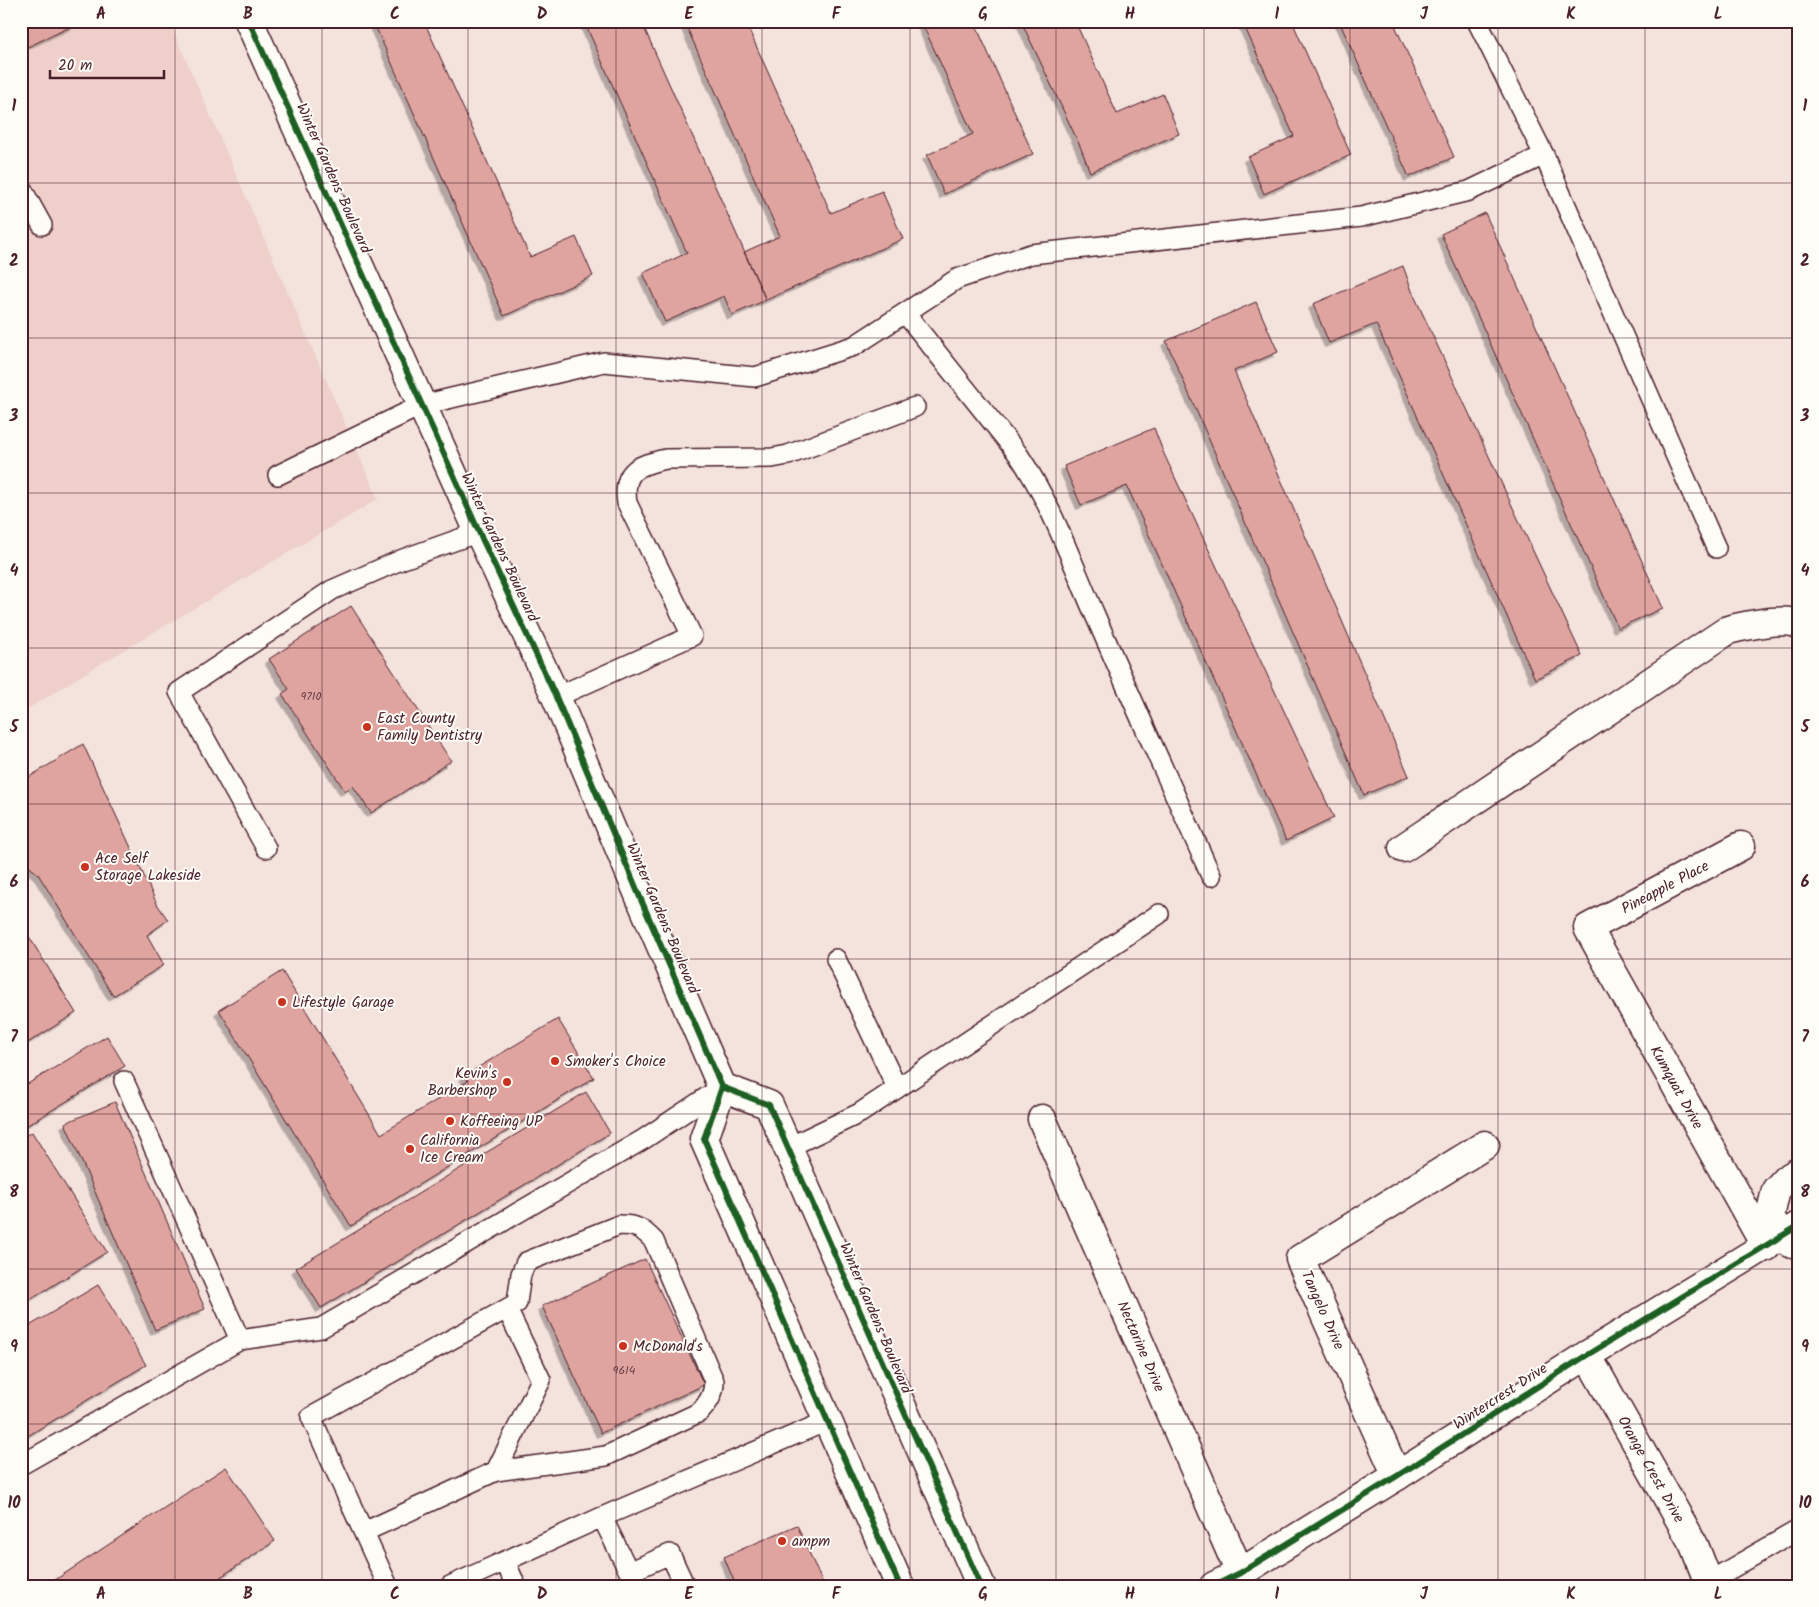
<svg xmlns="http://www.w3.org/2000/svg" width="1819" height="1607" viewBox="0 0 1819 1607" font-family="Kalam,sans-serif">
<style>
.built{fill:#eecfca}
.building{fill:#dfa49f;stroke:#4a1f2b;filter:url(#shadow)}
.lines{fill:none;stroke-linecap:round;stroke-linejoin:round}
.lane-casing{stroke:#4a1f2b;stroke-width:22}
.street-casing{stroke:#4a1f2b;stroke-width:31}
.secondary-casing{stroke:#4a1f2b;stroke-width:31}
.lane{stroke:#fdfcf7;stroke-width:19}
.street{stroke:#fdfcf7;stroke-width:28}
.secondary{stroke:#fdfcf7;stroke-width:28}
.cycleway-casing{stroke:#fdfcf7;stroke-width:9}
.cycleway{stroke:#1b5e20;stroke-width:6}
.grid{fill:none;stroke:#4a1f2b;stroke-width:1;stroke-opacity:0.55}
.poi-dot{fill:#c8321e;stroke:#fdfcf7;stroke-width:2}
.labels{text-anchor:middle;stroke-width:4;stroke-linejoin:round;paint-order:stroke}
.number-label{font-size:12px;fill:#6f4048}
.street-label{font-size:15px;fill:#4a1f2b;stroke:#fdfcf7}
.poi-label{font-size:15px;fill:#4a1f2b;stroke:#fdfcf7;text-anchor:start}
.neatline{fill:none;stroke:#4a1f2b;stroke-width:2}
.grid-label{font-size:16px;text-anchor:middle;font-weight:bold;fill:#4a1f2b}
</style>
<defs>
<filter id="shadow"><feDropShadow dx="-4.5" dy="4.5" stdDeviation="0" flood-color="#0004"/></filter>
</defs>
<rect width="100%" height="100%" fill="#f4e2dd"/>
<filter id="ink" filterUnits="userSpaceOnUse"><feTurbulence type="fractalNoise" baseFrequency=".02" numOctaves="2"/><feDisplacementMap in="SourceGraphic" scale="10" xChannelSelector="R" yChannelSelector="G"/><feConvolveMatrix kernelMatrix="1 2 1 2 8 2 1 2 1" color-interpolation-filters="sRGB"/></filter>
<g filter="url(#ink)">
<path class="built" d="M 21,21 L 169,21 L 378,499 L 82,675 L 21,713 Z"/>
<path class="building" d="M 21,21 L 83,21 L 21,50 Z
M 373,21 L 424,21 L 530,257 L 576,237 L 593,276 L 504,316 Z
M 584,21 L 641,21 L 766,300 L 732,315 L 724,296 L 665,322 L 643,273 L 687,253 Z
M 684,21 L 745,21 L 831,213 L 882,191 L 903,239 L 766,300 L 744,252 L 780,236 Z
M 921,21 L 974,21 L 1033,154 L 944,194 L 927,155 L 973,134 Z
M 1021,21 L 1075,21 L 1117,114 L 1163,94 L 1179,134 L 1090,172 L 1080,146 Z
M 1242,21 L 1292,21 L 1351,155 L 1264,194 L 1248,157 L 1294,136 Z
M 1339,21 L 1393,21 L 1454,157 L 1409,177 Z
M 1485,213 L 1663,608 L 1618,628 L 1441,234 Z
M 1403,266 L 1412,291 L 1582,656 L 1535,679 L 1376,324 L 1329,343 L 1313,304 Z
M 1256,302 L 1278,352 L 1234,371 L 1409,776 L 1364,795 L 1166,341 Z
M 1154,428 L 1164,454 L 1334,818 L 1286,841 L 1127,486 L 1081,505 L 1064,466 Z
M 351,606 L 451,761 L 371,813 L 353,786 L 345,791 L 282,694 L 289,689 L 269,659 Z
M 83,744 L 157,904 L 168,920 L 147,935 L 164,965 L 113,996 L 38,874 L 21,860 L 21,782 Z
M 28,935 L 76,1013 L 21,1047 L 21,939 Z
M 282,971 L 381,1134 L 468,1081 L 464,1076 L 558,1019 L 594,1078 L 351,1226 L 219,1010 Z
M 107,1036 L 125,1066 L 21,1129 L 21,1088 Z
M 586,1092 L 610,1133 L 321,1308 L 296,1268 Z
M 115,1102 L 205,1309 L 155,1330 L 65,1123 Z
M 32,1132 L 107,1252 L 28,1301 L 21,1291 L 21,1138 Z
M 645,1259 L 704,1385 L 601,1433 L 542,1306 Z
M 98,1285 L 146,1365 L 21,1440 L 21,1331 Z
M 226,1467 L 275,1541 L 207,1586 L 50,1586 L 49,1584 Z
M 797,1525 L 824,1586 L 736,1586 L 724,1557 Z"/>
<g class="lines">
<defs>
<path id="lane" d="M 1477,21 L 1544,155
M 21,187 L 42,225
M 905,313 L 1018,454 C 1052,504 1071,561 1095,615 C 1133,703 1173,789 1211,876
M 278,475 L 422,405 L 604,362 L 755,377 L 854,346 L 957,279 L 1031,254 L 1361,217 L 1469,191 L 1544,155 L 1716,548
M 556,697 L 692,636 L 627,503 C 622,470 638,465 666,459 L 772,458 L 788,455 L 915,407
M 266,848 L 179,692 L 332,590 L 403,559 L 479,532
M 836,959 L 897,1088
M 124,1081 L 240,1340
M 789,1147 L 860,1113 L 1159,914
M 21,1465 L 240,1340 L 321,1328 L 644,1139 L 722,1087
M 496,1471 L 541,1380 L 507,1309
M 602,1517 L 629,1572 L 670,1554 L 685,1586
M 364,1532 L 496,1471 L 606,1456 L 700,1412 C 709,1402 714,1394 714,1381 L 654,1241 C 642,1228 636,1225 619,1225 L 526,1262 L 521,1274 L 517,1303 L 311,1417 L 388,1586
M 505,1561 L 516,1586
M 1708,1582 L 1798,1530
M 450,1586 L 602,1517 L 827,1421"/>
<g id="street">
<path id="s1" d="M 1741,846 L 1588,928 L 1766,1247"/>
<path d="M 1403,848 L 1728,630 C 1744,626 1783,617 1798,624"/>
<path id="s2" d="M 1042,1119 L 1240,1573"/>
<path d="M 1792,1244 L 1781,1237 L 1770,1216 L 1776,1190 L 1785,1180 L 1798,1172"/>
<path id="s3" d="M 1587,1355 L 1694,1545 L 1710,1586"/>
<path d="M 1397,1476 L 1300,1259 L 1485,1145"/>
<path d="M 1214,1586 L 1240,1573 L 1397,1476 L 1587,1355 L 1798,1226"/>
</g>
<path id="secondary" d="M 249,21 L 479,532 L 556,697 L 642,902 L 722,1087 L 704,1139 L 900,1586
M 722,1087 L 769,1105 L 981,1586"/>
</defs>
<use href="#lane" class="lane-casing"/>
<use href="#street" class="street-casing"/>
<use href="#secondary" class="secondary-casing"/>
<use href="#lane" class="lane"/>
<use href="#street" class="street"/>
<use href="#secondary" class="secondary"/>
<defs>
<path id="cycleway" d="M 249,21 L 479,532 L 556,697 L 642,902 L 722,1087 L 704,1139 L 900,1586
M 722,1087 L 769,1105 L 981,1586
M 1214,1586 L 1240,1573 L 1397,1476 L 1587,1355 L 1798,1226"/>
</defs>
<use href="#cycleway" class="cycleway-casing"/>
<use href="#cycleway" class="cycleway"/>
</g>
</g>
<path class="grid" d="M 175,21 L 175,1586M 322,21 L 322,1586M 468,21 L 468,1586M 616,21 L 616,1586M 762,21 L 762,1586M 910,21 L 910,1586M 1056,21 L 1056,1586M 1204,21 L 1204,1586M 1350,21 L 1350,1586M 1498,21 L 1498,1586M 1645,21 L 1645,1586M 21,183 L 1798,183M 21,338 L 1798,338M 21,493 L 1798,493M 21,648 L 1798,648M 21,804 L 1798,804M 21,959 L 1798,959M 21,1114 L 1798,1114M 21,1269 L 1798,1269M 21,1424 L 1798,1424"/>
<g class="poi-dot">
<circle cx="367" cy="727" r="5"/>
<circle cx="85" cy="867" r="5"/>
<circle cx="282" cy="1002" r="5"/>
<circle cx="555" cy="1061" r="5"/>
<circle cx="507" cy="1082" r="5"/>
<circle cx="450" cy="1121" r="5"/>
<circle cx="410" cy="1149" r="5"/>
<circle cx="623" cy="1346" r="5"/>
<circle cx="782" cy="1541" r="5"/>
</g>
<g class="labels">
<g class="number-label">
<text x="311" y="700">9710</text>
<text x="624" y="1374">9614</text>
</g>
<g class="street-label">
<text transform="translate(334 178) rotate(66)" y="5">Winter Gardens Boulevard</text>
<text transform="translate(500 547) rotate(65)" y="5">Winter Gardens Boulevard</text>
<text transform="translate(1665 887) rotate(-28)" y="5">Pineapple Place</text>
<text transform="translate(663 918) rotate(67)" y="5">Winter Gardens Boulevard</text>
<text dy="5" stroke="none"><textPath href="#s1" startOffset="356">Kumquat Drive</textPath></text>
<text transform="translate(1323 1310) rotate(66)" y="5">Tangelo Drive</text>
<text transform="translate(876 1318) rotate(67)" y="5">Winter Gardens Boulevard</text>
<text dy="5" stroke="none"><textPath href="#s2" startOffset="248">Nectarine Drive</textPath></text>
<text transform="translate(1500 1396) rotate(-33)" y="5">Wintercrest Drive</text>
<text dy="5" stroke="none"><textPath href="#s3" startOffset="131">Orange Crest Drive</textPath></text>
</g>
<g class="poi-label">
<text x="377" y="723">East County<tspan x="377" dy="17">Family Dentistry</tspan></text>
<text x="95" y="863">Ace Self<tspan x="95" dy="17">Storage Lakeside</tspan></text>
<text x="292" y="1007">Lifestyle Garage</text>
<text x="565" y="1066">Smoker's Choice</text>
<text x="497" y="1078" text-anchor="end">Kevin's<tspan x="497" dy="17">Barbershop</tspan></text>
<text x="460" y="1126">Koffeeing UP</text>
<text x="420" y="1145">California<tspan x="420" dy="17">Ice Cream</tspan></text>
<text x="633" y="1351">McDonald's</text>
<text x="792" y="1546">ampm</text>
</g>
</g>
<rect width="1819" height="1607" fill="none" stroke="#fdfcf7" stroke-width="55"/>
<path d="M50 70v8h114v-8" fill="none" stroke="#4a1f2b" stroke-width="2.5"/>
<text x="58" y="70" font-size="15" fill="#4a1f2b" stroke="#fdfcf7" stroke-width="4" paint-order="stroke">20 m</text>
<rect x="28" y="28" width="1764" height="1552" class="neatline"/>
<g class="grid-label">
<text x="101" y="19">A</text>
<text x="248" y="19">B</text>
<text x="395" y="19">C</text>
<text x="542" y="19">D</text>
<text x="689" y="19">E</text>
<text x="836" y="19">F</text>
<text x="983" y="19">G</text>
<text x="1130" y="19">H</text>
<text x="1277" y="19">I</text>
<text x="1424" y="19">J</text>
<text x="1571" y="19">K</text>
<text x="1718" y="19">L</text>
<text x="14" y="111">1</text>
<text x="1805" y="111">1</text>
<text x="14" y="266">2</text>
<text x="1805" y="266">2</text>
<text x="14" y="421">3</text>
<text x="1805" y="421">3</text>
<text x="14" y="576">4</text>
<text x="1805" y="576">4</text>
<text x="14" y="732">5</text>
<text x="1805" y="732">5</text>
<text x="14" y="887">6</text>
<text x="1805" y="887">6</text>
<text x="14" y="1042">7</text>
<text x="1805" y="1042">7</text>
<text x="14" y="1197">8</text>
<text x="1805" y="1197">8</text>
<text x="14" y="1352">9</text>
<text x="1805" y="1352">9</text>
<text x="14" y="1508">10</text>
<text x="1805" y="1508">10</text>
<text x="101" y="1599">A</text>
<text x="248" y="1599">B</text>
<text x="395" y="1599">C</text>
<text x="542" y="1599">D</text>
<text x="689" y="1599">E</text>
<text x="836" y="1599">F</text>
<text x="983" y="1599">G</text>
<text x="1130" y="1599">H</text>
<text x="1277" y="1599">I</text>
<text x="1424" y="1599">J</text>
<text x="1571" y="1599">K</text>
<text x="1718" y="1599">L</text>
</g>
</svg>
